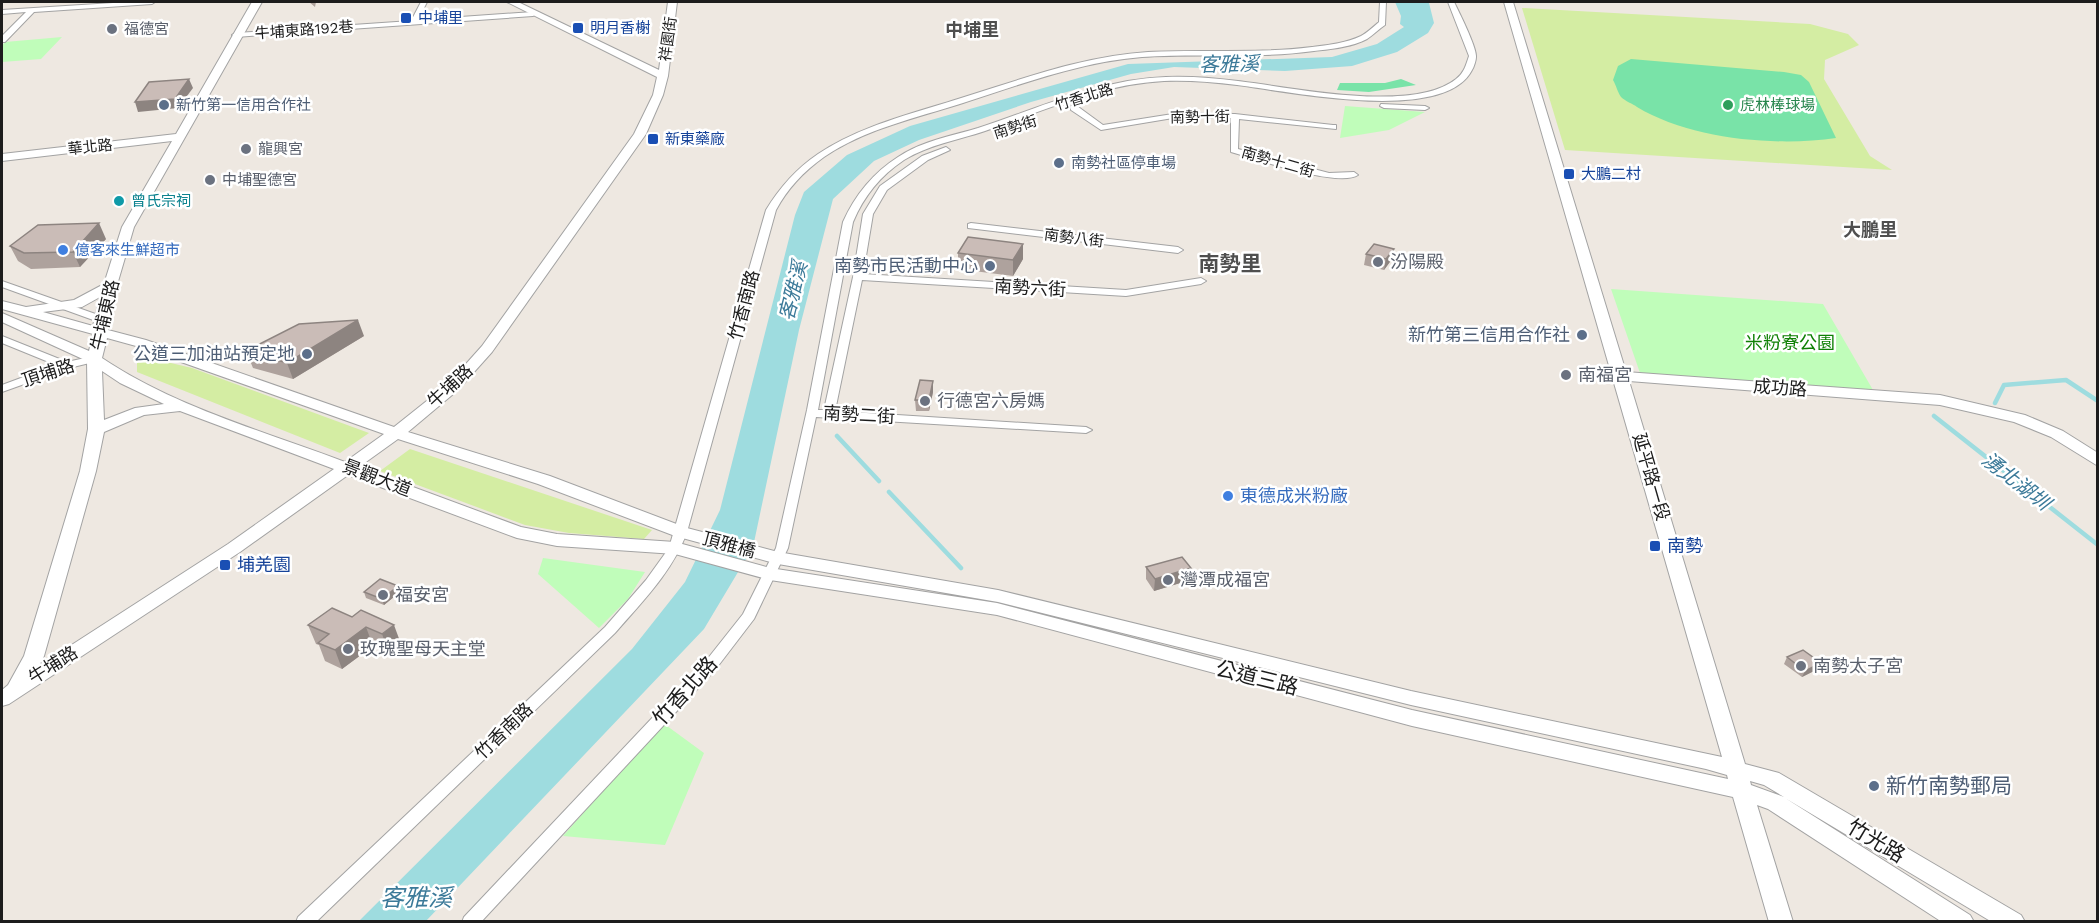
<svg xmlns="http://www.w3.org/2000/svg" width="2099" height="923" viewBox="0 0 2099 923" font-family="'Work Sans','Noto Sans TC',sans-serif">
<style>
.grass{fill:#d4eda3}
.park{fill:#c0fdba}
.pitch{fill:#79e3a8}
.water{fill:#9edcdf}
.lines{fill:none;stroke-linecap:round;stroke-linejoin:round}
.stream{stroke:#9edcdf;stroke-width:4.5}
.minor-casing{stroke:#a3a3a3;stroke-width:2}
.tertiary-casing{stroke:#a3a3a3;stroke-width:2}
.minor{fill:#fff;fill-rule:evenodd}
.tertiary{fill:#fff;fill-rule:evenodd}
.wall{fill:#aea29d}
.shaded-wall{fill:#8d8480}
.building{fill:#cabcb7;stroke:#8d8480;stroke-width:1.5}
.transit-dot{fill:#1a4fb4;stroke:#fff;stroke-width:2}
.worship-dot{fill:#6b7280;stroke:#fff;stroke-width:2}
.service-dot{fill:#5c6f8a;stroke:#fff;stroke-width:2}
.leisure-dot{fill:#2e9e5b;stroke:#fff;stroke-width:2}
.culture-dot{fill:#0f9aa8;stroke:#fff;stroke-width:2}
.shop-dot{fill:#3f7fe0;stroke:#fff;stroke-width:2}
.labels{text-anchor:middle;stroke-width:5;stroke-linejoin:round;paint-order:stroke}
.far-transit-label{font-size:15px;fill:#164399;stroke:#fff;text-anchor:start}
.far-worship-label{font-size:15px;fill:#5b616d;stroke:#fff;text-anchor:start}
.far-street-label{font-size:15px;fill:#1c1c1c;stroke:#fff}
.far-service-label{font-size:15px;fill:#4e5e75;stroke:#fff;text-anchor:start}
.far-leisure-label{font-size:15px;fill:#27864d;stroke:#fff;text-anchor:start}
.far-culture-label{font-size:15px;fill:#0d838f;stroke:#fff;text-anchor:start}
.far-shop-label{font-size:15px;fill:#366cbe;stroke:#fff;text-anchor:start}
.far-quarter-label{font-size:18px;font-weight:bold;fill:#4f4f4f;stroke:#fff}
.worship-label{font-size:18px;fill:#5b616d;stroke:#fff;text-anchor:start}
.service-label{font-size:18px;fill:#4e5e75;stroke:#fff;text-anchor:end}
.street-label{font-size:18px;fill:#1c1c1c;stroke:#fff}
.park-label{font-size:18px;fill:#0f8005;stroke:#fff}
.shop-label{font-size:18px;fill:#366cbe;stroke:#fff;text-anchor:start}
.transit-label{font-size:18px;fill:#164399;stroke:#fff;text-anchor:start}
.water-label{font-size:20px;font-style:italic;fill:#3c7a99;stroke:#fff}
.quarter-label{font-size:21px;font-weight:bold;fill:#4f4f4f;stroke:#fff}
.near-street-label{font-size:21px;fill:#1c1c1c;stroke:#fff}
.near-service-label{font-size:21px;fill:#4e5e75;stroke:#fff;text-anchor:start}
.near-water-label{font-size:24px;font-style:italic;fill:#3c7a99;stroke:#fff}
</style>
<rect width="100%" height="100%" fill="#eee8e1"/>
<path class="grass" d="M 1522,8 L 1810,24 L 1848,34 L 1859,45 L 1825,60 L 1824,79 L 1870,156 L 1892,170 L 1565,150 Z
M 137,355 L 192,368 L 369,433 L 340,453 L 137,372 Z
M 410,449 L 652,530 L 644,539 L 569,533 L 525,525 L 380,471 Z"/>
<path class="park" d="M 62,37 L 41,59 L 2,62 L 2,46 L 5,42 Z
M 1345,106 L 1425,112 L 1389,130 L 1340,138 Z
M 1611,289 L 1823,304 L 1873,390 L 1640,373 Z
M 543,558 L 645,572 L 628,599 L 599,628 L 538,574 Z
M 663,723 L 704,753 L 665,845 L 563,836 Z"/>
<path class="pitch" d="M 1631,59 L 1784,72 L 1801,75 L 1809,82 L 1836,138 C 1776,147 1690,139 1637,107 C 1633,104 1625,101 1621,97 C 1618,93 1616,85 1613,80 L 1618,66 Z
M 1401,79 L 1416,85 L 1369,92 L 1337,90 L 1340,83 L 1385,83 Z"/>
<path class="water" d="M 1395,2 L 1429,3 L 1434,23 L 1428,33 L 1397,52 L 1352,66 L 1285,71 L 1174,67 L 1131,74 L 1031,102 L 919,140 L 874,161 L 833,199 L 799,330 L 753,547 L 704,629 L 426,921 L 358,922 L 632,649 L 685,582 L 720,510 L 795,215 L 804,192 L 847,155 L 910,126 L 1128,64 L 1332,57 L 1377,44 L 1404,27 L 1400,24 L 1401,16 Z"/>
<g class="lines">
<path class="stream" d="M 1995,403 L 2004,385 L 2066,380 L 2098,401
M 1934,416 L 2098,545
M 837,436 L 879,481
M 889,492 L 961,568"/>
<defs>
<path id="minor" d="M 129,2 L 155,2 L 152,4 L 34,12 L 5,42 L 2,42 L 2,36 L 26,12 L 2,14 L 2,10 Z
M 421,2 L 427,2 L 418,20 L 533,12 L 536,14 L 533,16 L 236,37 L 232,35 L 236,33 L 411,21 Z
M 1380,2 L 1386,2 L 1385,25 C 1379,29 1373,35 1367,39 C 1352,47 1331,49 1314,51 C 1257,59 1200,53 1142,57 C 1080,62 1022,84 963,103 C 916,118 865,129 824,157 C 803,172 788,188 776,210 L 687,532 C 673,571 642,602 615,633 L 316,922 L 296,922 L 298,917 L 605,627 L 646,580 L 669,548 L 766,210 C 780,187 796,169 818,154 C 860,126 911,114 958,99 C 1020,80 1082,56 1148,52 C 1203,49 1257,54 1312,47 C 1328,45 1346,43 1361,36 C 1367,33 1373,27 1379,22 Z
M 1448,2 L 1454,2 C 1459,12 1477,48 1476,57 C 1476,60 1474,67 1472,70 C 1444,125 1286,91 1237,85 C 1213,82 1188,80 1164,81 C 1102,84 1043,111 985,131 C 958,140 928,145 904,160 C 880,176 864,196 853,222 L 818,410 L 824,410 L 853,277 L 863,214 L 880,186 L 922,156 L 946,147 L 950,150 L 928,160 L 887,190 L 873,214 L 863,274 L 1126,290 L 1201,278 L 1206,281 L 1201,284 L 1126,296 L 862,280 L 835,411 L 1086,427 L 1092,430 L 1086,433 L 816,417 L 788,548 L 754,619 L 715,670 L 481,922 L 462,922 L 464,917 L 705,662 L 743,614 L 776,548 L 807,410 L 843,222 C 855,195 873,173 898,157 C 922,141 951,136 978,128 C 1039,108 1101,79 1166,77 C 1190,76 1214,78 1238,81 C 1291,87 1412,114 1456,79 C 1464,73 1466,65 1469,56 Z
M 1381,104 L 1425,106 L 1429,108 L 1425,110 L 1384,108 L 1380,106 Z
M 1071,106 L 1077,106 L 1103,125 L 1179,113 L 1235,114 L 1333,125 L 1336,125 L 1336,129 L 1239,119 L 1238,149 L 1329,173 L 1354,172 L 1358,175 C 1339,188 1256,159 1231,152 L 1231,118 L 1179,117 L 1101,130 L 1071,110 Z
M 971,223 L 1178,247 L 1183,250 L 1178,253 L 968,228 L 968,224 Z
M 2,281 L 104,317 L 105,319 L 100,322 L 96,321 L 2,287 Z
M 2,336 L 67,362 L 94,356 L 99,359 L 98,361 L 69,368 L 2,392 L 2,385 L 56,365 L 2,343 Z"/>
<path id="tertiary" d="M 252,2 L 262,2 L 134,227 L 107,319 L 108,330 L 146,340 L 394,427 L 448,384 L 482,346 L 634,134 L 653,95 L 657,77 L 507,2 L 518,2 L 659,70 L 668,2 L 677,2 L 668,76 L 663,95 L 646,134 L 492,352 L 458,390 L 408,432 L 550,476 L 687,528 L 778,552 L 998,590 L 1411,691 L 1722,757 L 1504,2 L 1513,2 L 1626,372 L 1940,395 L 2025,415 L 2063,431 L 2098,453 L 2098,466 L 2051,437 L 2014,422 L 1940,405 L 1629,381 L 1745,764 L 1779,773 L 2021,915 L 2025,922 L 1992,922 L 1785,798 L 1970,915 L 1974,922 L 1942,922 L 1768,809 L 1757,805 L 1793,922 L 1769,922 L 1733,797 L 1412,726 L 997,615 L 770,580 L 675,554 L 557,546 L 517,538 L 348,475 L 240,552 L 9,704 L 2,706 L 2,690 L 8,685 L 24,656 L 80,471 L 88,429 L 87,361 L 2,322 L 2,313 L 89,351 L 93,334 L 2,309 L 2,301 L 26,307 L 74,300 L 104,284 L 122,227 L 172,141 L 2,161 L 2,154 L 176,134 ZM 100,297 L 93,326 L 43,312 L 82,307 ZM 107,338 L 136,346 L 384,434 L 345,462 C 263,431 175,407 102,358 ZM 102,371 L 120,383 L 164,404 L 135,408 L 104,420 ZM 180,411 L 334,469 L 228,544 L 39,666 L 44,656 L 96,471 L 104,432 L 144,415 ZM 398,439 L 538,484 L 675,536 L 778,564 L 998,602 L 1411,705 L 1706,769 L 1727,775 L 1728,779 L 1412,710 L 997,603 L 770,568 L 675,542 L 557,534 L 521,527 L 359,467 ZM 1750,781 L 1764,785 L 1784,797 L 1751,785 Z"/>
</defs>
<use href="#minor" class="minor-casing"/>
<use href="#tertiary" class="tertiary-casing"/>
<use href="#minor" class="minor"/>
<use href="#tertiary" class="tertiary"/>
</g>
<path class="wall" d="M 309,2 L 316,2 L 315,7 Z
M 1736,2 L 1760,2 L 1759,3 Z
M 106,239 L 80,267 L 31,269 L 18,261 L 10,246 Z
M 958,253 L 1023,259 L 1013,276 L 958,269 Z
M 1366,254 L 1392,259 L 1384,270 L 1364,265 Z
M 364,336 L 293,379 L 253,368 L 246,351 Z
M 933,381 L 933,392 L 929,411 L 916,411 L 915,400 Z
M 1146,567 L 1191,568 L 1190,580 L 1154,591 L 1146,579 Z
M 364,592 L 400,592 L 384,605 L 366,598 Z
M 332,608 L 401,644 L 389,653 L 373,646 L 342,669 L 325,661 L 319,645 L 316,644 L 308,625 Z
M 1787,657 L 1818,669 L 1802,677 L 1784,664 Z"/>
<path class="shaded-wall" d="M 189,79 L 193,88 L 178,108 L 138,112 L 135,102 Z
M 99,223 L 106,239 L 80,267 L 73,252 Z
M 1023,244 L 1023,259 L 1013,276 L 1013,260 Z
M 1394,249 L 1392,259 L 1384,270 L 1386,259 Z
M 358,320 L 364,336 L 293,379 L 287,363 Z
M 933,381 L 933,392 L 929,411 L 929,400 Z
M 1191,568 L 1190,580 L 1154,591 L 1155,579 Z
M 398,586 L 400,592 L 384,605 L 382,599 Z
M 394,625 L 401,644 L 389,653 L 382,634 Z
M 366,627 L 373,646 L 342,669 L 335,650 Z
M 1821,663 L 1818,669 L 1802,677 L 1805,671 Z"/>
<path class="building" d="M 189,79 L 175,99 L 135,102 L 149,82 Z
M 99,223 L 73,252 L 24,253 L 10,246 L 38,225 Z
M 968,237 L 1023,244 L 1013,260 L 958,253 Z
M 1374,244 L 1394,249 L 1386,259 L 1366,254 Z
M 358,320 L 287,363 L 246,351 L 299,324 Z
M 920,380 L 933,381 L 929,400 L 915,400 Z
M 1182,557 L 1191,568 L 1155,579 L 1146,567 Z
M 380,579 L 398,586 L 382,599 L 364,592 Z
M 332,608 L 352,617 L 361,610 L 394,625 L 382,634 L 366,627 L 335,650 L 318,643 L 329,634 L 308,625 Z
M 1803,650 L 1821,663 L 1805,671 L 1787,657 Z"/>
<g class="transit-dot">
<rect x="400" y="12" width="12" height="12" rx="3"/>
<rect x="572" y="22" width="12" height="12" rx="3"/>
<rect x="647" y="133" width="12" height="12" rx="3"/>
<rect x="1563" y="168" width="12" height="12" rx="3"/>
<rect x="1649" y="540" width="12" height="12" rx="3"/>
<rect x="219" y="559" width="12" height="12" rx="3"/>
</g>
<g class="worship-dot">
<circle cx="112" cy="29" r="6"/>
<circle cx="246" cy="149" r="6"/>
<circle cx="210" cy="180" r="6"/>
<circle cx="1378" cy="262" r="6"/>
<circle cx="1566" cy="375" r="6"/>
<circle cx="925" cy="401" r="6"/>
<circle cx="1168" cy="580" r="6"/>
<circle cx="383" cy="595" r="6"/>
<circle cx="348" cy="649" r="6"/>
<circle cx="1801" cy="666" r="6"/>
</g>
<g class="service-dot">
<circle cx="164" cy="105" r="6"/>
<circle cx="1059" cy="163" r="6"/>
<circle cx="990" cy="266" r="6"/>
<circle cx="1582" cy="335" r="6"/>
<circle cx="307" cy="354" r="6"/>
<circle cx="1874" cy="786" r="6"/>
</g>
<circle class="leisure-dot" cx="1728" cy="105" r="6"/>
<circle class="culture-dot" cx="119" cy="201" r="6"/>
<g class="shop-dot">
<circle cx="63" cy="250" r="6"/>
<circle cx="1228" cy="496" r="6"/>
</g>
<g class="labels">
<g class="far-transit-label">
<text x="418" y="23">中埔里</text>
<text x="590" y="33">明月香榭</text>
<text x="665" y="144">新東藥廠</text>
<text x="1581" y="179">大鵬二村</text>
</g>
<g class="far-worship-label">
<text x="124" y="34">福德宮</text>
<text x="258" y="154">龍興宮</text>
<text x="222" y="185">中埔聖德宮</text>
</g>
<g class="far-street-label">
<text transform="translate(304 30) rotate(-4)" y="5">牛埔東路192巷</text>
<text transform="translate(668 39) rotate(-82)" y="5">祥園街</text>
<text transform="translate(1084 97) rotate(-17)" y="5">竹香北路</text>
<text transform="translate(1200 117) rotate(-1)" y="5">南勢十街</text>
<text transform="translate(1015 127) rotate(-18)" y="5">南勢街</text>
<text transform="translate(90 147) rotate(-6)" y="5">華北路</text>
<text transform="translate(1278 162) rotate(16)" y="5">南勢十二街</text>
<text transform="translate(1074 238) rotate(7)" y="5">南勢八街</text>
</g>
<g class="far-service-label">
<text x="176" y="110">新竹第一信用合作社</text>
<text x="1071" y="168">南勢社區停車場</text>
</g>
<g class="far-leisure-label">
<text x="1740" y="110">虎林棒球場</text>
</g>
<g class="far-culture-label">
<text x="131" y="206">曾氏宗祠</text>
</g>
<g class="far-shop-label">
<text x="75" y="255">億客來生鮮超市</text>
</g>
<g class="far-quarter-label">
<text x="972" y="36">中埔里</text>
<text x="1870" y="236">大鵬里</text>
</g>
<g class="worship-label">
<text x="1390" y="268">汾陽殿</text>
<text x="1578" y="381">南福宮</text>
<text x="937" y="407">行德宮六房媽</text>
<text x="1180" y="586">灣潭成福宮</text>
<text x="395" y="601">福安宮</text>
<text x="360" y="655">玫瑰聖母天主堂</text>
<text x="1813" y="672">南勢太子宮</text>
</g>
<g class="service-label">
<text x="978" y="272">南勢市民活動中心</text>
<text x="1570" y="341">新竹第三信用合作社</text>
<text x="295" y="360">公道三加油站預定地</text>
</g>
<g class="street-label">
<text transform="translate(1030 288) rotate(3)" y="6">南勢六街</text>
<text transform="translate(744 305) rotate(-75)" y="6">竹香南路</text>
<text transform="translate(105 315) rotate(-77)" y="6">牛埔東路</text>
<text transform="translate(48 373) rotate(-18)" y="6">頂埔路</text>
<text transform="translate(450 386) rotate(-43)" y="6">牛埔路</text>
<text transform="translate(1780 388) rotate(4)" y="6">成功路</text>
<text transform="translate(859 415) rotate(3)" y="6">南勢二街</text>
<text transform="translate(1651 477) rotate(74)" y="6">延平路一段</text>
<text transform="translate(377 478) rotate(21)" y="6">景觀大道</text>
<text transform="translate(729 545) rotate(15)" y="6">頂雅橋</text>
<text transform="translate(53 665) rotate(-32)" y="6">牛埔路</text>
<text transform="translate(504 731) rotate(-44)" y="6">竹香南路</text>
</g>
<g class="park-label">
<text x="1790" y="349">米粉寮公園</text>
</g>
<g class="shop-label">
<text x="1240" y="502">東德成米粉廠</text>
</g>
<g class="transit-label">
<text x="1667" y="552">南勢</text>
<text x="237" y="571">埔羌園</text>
</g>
<g class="water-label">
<text transform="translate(1229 64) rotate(-1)" y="7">客雅溪</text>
<text transform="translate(793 291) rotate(-76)" y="7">客雅溪</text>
<text transform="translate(2016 481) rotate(38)" y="7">湧北湖圳</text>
</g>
<g class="quarter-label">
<text x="1230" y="271">南勢里</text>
</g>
<g class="near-street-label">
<text transform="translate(1257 678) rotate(14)" y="7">公道三路</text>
<text transform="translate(685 691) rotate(-48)" y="7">竹香北路</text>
<text transform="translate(1876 841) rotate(31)" y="7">竹光路</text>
</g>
<g class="near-service-label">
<text x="1886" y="793">新竹南勢郵局</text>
</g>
<g class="near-water-label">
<text x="416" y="906">客雅溪</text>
</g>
</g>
<rect width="2099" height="923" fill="none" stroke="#1c1c1c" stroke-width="6"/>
</svg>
